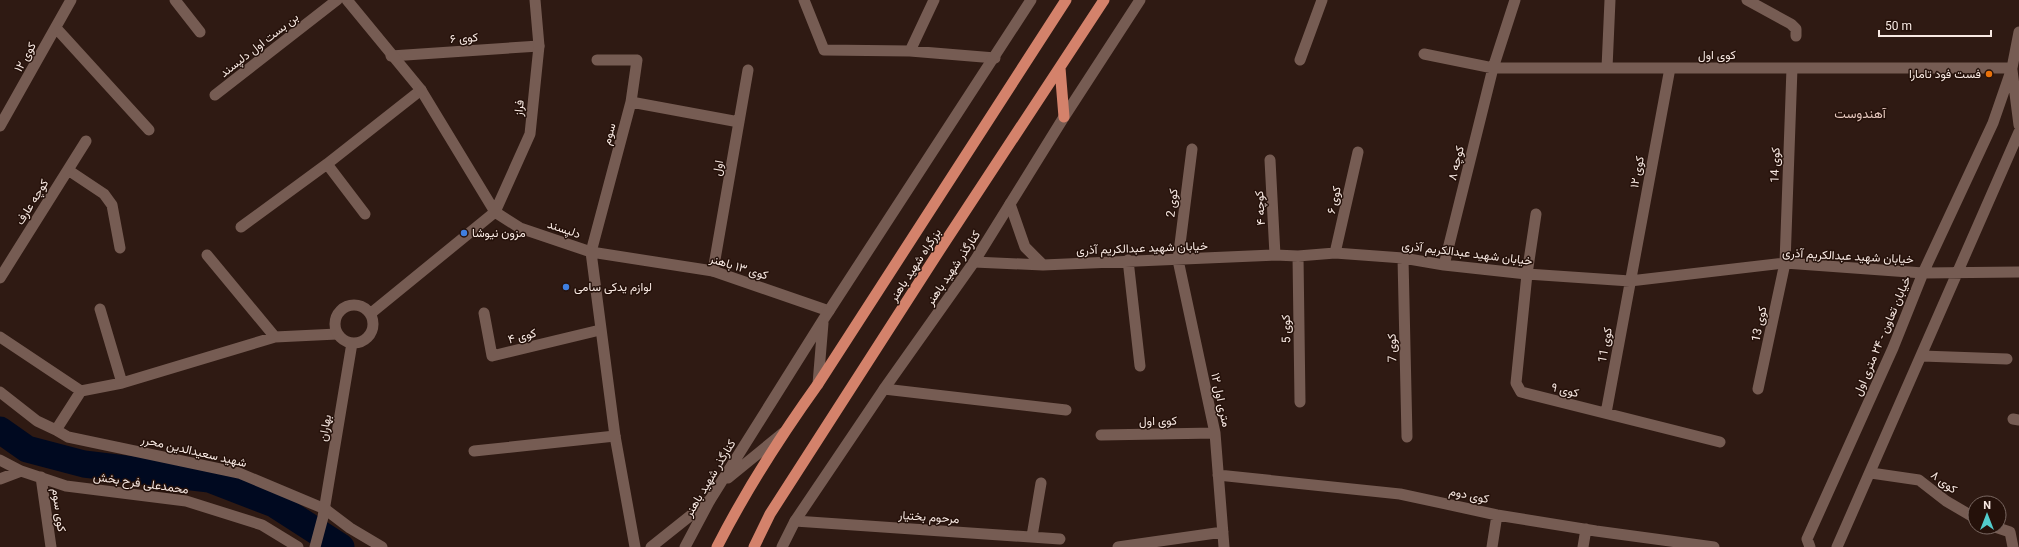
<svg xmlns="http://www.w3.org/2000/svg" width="2019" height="547" viewBox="0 0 2019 547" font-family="Roboto,Vazirmatn,sans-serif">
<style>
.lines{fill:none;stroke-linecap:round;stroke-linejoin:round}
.river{stroke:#000920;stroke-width:27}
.minor{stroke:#765c53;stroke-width:11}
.tertiary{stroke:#765c53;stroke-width:11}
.secondary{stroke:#765c53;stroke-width:11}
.trunk{stroke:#d4826b;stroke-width:11}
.food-dot{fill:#e8710a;stroke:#25110a;stroke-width:1.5}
.shop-dot{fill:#3f7fe0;stroke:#25110a;stroke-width:1.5}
.labels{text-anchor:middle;stroke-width:3;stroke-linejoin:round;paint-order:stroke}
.street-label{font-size:12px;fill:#f8e9e3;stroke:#25110a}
.poi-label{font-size:12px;fill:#f8e9e3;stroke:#25110a;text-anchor:start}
.neighbourhood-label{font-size:13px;fill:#e5c7bd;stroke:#25110a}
</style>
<rect width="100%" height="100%" fill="#2f1a13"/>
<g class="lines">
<path class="river" d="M 0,430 L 27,449 L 84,464 L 209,479 L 274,504 L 341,547"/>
<path class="minor" d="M 175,0 L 200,32
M 804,0 L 824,50 L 910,51 L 995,58
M 1747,0 L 1791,24 L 1796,29 L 1796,36
M 56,28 L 149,130
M 910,51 L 934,0
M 1424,54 L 1493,68 L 2012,68
M 391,56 L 539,46
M 1300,60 L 1322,0
M 1607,68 L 1610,0
M 2012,70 L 2019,125
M 215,95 L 337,0
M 631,102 L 739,122
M 0,126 L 71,0
M 1192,149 L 1178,260 L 1215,433 L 1224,547
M 1270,160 L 1275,255
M 327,164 L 365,214
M 68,170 L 104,194 L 112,205 L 120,248
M 1010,204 L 1025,247 L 1043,265
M 1536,214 L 1527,274 L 1516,383 L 1521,392 L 1720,442
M 241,227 L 327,164 L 421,90
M 591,252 L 631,102 L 637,60 L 597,60
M 1335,253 L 1358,152
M 207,255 L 275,337
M 1298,256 L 1300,402
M 1403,258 L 1407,437
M 1128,260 L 1140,366
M 974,262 L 1043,265 L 1275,255 L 1298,256 L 1335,253 L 1403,258 L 1444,265 L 1527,274 L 1630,281 L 1785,263 L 1923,273 L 2019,272
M 1444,265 L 1493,68 L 1515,0
M 713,271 L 748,70
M 0,278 L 86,141
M 100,309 L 122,383
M 484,313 L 492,356 L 600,330
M 0,337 L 81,391 L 122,383 L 275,337 L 337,334
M 1922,356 L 2007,359
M 884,389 L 1066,410
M 1758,389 L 1785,263 L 1792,68
M 81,391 L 56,430 L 68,437 L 239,473 L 325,509 L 350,528 L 382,547
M 0,392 L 37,421 L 56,430
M 1606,413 L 1670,68
M 2013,419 L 2019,420
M 1101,435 L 1215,433
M 474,451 L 615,436
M 0,460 L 21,471 L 66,486 L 186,501 L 262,525 L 298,547
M 1871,473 L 1919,480 L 1946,501 L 1975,518
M 1218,475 L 1400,494 L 1497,515 L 1596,531 L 1714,547
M 41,477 L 51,547
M 0,479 L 21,471
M 795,521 L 1060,539
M 1995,527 L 2010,532 L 2013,547
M 1032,536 L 1041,483
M 1118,547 L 1223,532
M 1492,547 L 1497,515
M 1583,547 L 1586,529
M 1810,547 L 1807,539 L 1893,348 L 1923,273 L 1993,123 L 2012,68 L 2019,32
M 1837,547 L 2019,132"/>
<path class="tertiary" d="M 347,0 L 421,90 L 495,212 L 520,228 L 591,252 L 713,271 L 829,311
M 591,252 L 615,436 L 635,547
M335 324a19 19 0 1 1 38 0a19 19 0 1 1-38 0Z
M 370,314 L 495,212 L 530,134 L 539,46 L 535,0
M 315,547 L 323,517 L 352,343
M 651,547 L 710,500"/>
<path class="secondary" d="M 818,384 L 823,323
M 728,478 L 783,433
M 685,547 L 710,500 L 823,320 L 1031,0
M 782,547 L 795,521 L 884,389 L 974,262 L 1064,117 L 1140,0"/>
<path class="trunk" d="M 1060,68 L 1064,117
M 717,547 C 746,490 780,437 818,384 L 1066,0
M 754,547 L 770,514 L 941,248 L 1104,0"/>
</g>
<circle class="food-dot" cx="1989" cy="74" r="4"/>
<g class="shop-dot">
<circle cx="464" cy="233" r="4"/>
<circle cx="566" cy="287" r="4"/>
</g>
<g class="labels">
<g class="street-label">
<text transform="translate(464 38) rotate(-4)" y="4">کوی ۶</text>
<text transform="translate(259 45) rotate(-38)" y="4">بن بست اول دلپسند</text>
<text x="1717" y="59">کوی اول</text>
<text transform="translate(25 57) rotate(-61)" y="4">کوی ۱۲</text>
<text transform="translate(519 108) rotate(-84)" y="4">فراز</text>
<text transform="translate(609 134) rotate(-75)" y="4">سوم</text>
<text transform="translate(1456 163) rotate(-76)" y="4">کوچه ۸</text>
<text transform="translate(1775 165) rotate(-88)" y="4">کوی 14</text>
<text transform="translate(718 168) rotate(-80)" y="4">اول</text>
<text transform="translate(1637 172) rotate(-79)" y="4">کوی ۱۲</text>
<text transform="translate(1334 200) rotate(-77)" y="4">کوی ۶</text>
<text transform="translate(32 202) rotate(-58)" y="4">کوچه عارف</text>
<text transform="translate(1172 203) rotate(-83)" y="4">کوی 2</text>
<text transform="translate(1260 208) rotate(-93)" y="4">کوچه ۴</text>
<text transform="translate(564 229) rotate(19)" y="4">دلپسند</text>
<text transform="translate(1142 248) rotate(-2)" y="4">خیابان شهید عبدالکریم آذری</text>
<text transform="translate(1467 253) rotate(7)" y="4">خیابان شهید عبدالکریم آذری</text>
<text transform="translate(1848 256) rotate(3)" y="4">خیابان شهید عبدالکریم آذری</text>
<text transform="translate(915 265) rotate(-57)" y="4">بزرگراه شهید باهنر</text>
<text transform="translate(739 267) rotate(17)" y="4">کوی ۱۳ باهنر</text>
<text transform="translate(953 268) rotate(-56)" y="4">کنارگذر شهید باهنر</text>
<text transform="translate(1759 324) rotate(-78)" y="4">کوی 13</text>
<text transform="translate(1286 329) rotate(-91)" y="4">کوی 5</text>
<text transform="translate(522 336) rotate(-14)" y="4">کوی ۴</text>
<text transform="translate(1882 336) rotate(-67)" y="4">خیابان تعاون - ۲۴ متری اول</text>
<text transform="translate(1605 345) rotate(-80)" y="4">کوی 11</text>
<text transform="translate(1392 348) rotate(-91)" y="4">کوی 7</text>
<text transform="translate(1565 390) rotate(14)" y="4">کوی ۹</text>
<text transform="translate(1221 400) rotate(78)" y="4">۱۲ متری اول</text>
<text transform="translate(1158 421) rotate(-1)" y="4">کوی اول</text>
<text transform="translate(325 428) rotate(-81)" y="4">بهاران</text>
<text transform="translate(194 451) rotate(13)" y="4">شهید سعیدالدین محرر</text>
<text transform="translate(710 478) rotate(-59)" y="4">کنارگذر شهید باهنر</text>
<text transform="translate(1944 482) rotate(37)" y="4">کوی ۸</text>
<text transform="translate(141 483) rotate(8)" y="4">محمدعلی فرح بخش</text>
<text transform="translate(1469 495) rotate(12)" y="4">کوی دوم</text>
<text transform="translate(59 510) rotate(82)" y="4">کوی سوم</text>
<text transform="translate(929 517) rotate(4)" y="4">مرحوم بختیار</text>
</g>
<g class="poi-label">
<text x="1981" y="78" text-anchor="end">فست فود تامارا</text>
<text x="472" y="237">مزون نیوشا</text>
<text x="574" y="291">لوازم یدکی سامی</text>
</g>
<g class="neighbourhood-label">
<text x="1860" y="118">آهندوست</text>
</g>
</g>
<g transform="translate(1987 515)"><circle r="19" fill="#25110a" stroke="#796761"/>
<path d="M0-3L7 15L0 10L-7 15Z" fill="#52cdcd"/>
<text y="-6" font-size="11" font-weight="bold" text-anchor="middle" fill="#f8e9e3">N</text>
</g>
<path d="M1879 30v6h112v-6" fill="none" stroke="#f8e9e3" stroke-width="2"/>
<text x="1885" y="30" font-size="12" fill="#f8e9e3" stroke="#25110a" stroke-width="3" paint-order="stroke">50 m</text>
</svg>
